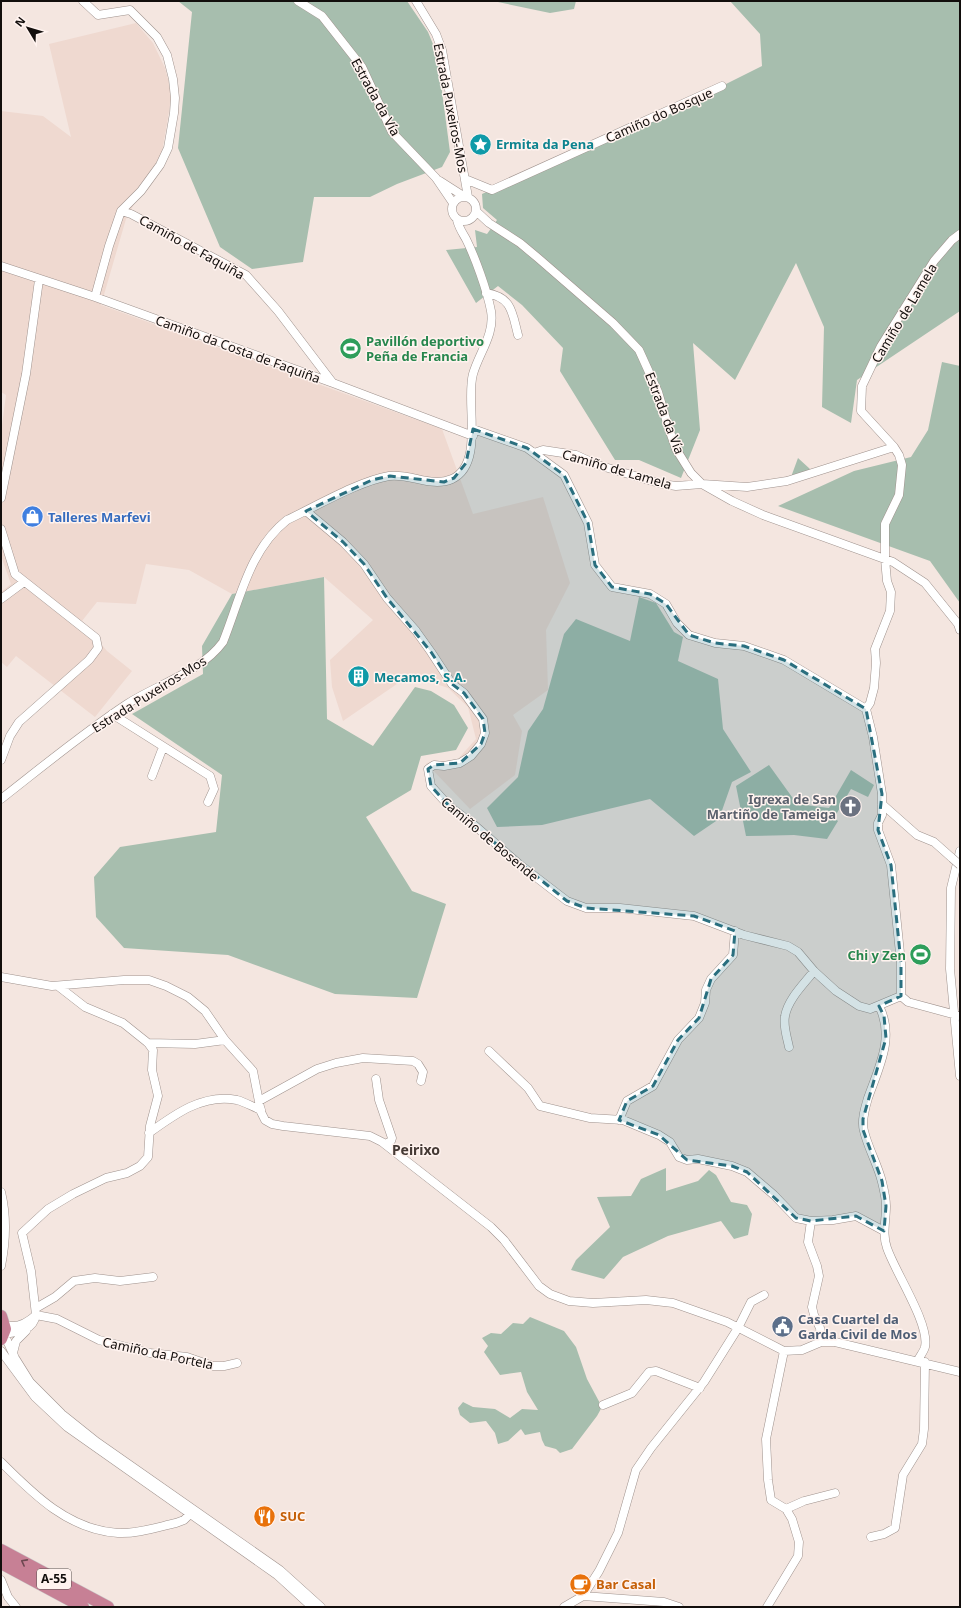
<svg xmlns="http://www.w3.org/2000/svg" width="961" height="1608" viewBox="0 0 961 1608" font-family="'Noto Sans',sans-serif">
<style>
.built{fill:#efd9d0}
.green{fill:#a7beae}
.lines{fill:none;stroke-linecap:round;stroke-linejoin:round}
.minor-casing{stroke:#9f928d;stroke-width:9}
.highway-casing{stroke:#cbcaca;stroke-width:13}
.minor{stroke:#fff;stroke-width:8}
.highway{stroke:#c78095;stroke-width:12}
.minor-bridge-casing{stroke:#9f928d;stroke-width:9;stroke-linecap:butt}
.minor-bridge{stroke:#fff;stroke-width:8}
.oneway{stroke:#6c4750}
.marked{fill:#2a6f7f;fill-opacity:0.2;stroke:#2a6f7f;stroke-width:3;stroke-dasharray:8 5;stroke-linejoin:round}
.labels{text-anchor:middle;stroke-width:3;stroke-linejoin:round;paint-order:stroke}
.shield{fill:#fff3ef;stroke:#595350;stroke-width:1}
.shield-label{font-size:12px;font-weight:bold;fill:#120e0c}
.street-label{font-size:13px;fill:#120e0c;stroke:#fff3ef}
.culture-label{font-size:13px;font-weight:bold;fill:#0d838f;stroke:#fff3ef;text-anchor:start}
.leisure-label{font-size:13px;font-weight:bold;fill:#27864d;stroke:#fff3ef;text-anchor:start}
.shop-label{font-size:13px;font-weight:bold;fill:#366cbe;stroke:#fff3ef;text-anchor:start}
.worship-label{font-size:13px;font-weight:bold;fill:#5b616d;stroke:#fff3ef;text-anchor:end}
.service-label{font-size:13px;font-weight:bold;fill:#4e5e75;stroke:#fff3ef;text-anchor:start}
.food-label{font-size:13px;font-weight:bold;fill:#c56008;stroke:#fff3ef;text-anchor:start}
.neighbourhood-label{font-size:14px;font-weight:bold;fill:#453a35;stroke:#fff3ef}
</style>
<rect width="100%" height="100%" fill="#f4e6e0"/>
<path class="built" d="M 136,23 L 153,43 L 165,68 L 172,94 L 162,152 L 126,219 L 101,305 L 442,429 L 473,514 L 543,497 L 570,583 L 546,630 L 548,690 L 513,715 L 522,731 L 515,775 L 470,809 L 426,763 L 457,760 L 476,739 L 468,707 L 448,688 L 410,675 L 343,721 L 332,687 L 330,660 L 373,620 L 324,577 L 232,594 L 189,570 L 146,564 L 136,604 L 97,602 L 82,621 L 107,651 L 132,671 L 95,717 L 16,656 L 7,667 L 1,662 L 1,592 L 11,584 L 1,556 L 1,433 L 6,395 L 1,392 L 1,111 L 43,116 L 71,137 L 49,44 Z"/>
<path class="green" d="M 178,1 L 407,1 L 428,32 L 437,54 L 450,152 L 442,167 L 397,184 L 370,197 L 314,197 L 303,262 L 252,269 L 220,247 L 178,148 L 192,12 Z
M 493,1 L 576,1 L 574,9 L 550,13 Z
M 730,1 L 960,1 L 960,311 L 857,380 L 851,423 L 822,407 L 824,327 L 796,263 L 735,380 L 693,343 L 700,430 L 681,478 L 639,460 L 615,460 L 560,371 L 563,348 L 522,305 L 498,286 L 476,303 L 446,250 L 477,247 L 475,230 L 487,234 L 497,220 L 483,208 L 482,194 L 694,100 L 762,66 L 760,34 Z
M 942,362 L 960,366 L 960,603 L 930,561 L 778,506 L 854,471 L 911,457 L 928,430 Z
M 798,458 L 810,469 L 807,474 L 791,477 Z
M 324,577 L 327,719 L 373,746 L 415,687 L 431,691 L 454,705 L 468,728 L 456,750 L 421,756 L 411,790 L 366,817 L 412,891 L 446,904 L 417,998 L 335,994 L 228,955 L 124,948 L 96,917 L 94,877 L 120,847 L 216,832 L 222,775 L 132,714 L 203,674 L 202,646 L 232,594 Z
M 639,597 L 656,603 L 674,632 L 683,637 L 678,661 L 718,679 L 723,729 L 751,772 L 732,782 L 719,819 L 694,836 L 650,799 L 542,825 L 497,827 L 487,808 L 518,777 L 528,731 L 543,709 L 564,634 L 576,619 L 630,641 Z
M 769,765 L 797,804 L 829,808 L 851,770 L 874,785 L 868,797 L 851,789 L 834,818 L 838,821 L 827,839 L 794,835 L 746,836 L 736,786 Z
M 666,1168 L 666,1191 L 698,1181 L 709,1170 L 716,1175 L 731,1202 L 747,1205 L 752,1214 L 748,1235 L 734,1239 L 721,1221 L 668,1236 L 623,1257 L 604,1279 L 571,1270 L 576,1260 L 610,1227 L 597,1197 L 631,1196 L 641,1179 Z
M 530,1317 L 564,1331 L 576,1347 L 587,1379 L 602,1407 L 597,1416 L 572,1449 L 560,1453 L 556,1449 L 545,1446 L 542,1440 L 540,1432 L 525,1435 L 521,1429 L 508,1441 L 498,1444 L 495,1433 L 486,1421 L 470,1423 L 460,1415 L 458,1408 L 463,1402 L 473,1407 L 495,1409 L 510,1418 L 522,1409 L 538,1410 L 527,1392 L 521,1372 L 500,1375 L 484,1352 L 488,1346 L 482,1338 L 491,1333 L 501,1334 L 513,1323 L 523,1324 Z"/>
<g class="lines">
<defs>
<path id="minor" d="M 83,1 L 98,15 L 130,10 L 157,37 L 167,55 L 173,79 L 175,98 L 174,113 L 168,148 L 160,165 L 141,191 L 121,211 L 109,246 L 95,297
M 298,1 L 322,16 L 362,67 L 392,132 L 436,178 L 453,203
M 416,1 L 436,34 L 442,50 L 468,197
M 465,179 L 492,190 L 722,86
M 440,181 L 465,197
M452 209a12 12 0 1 1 24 0a12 12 0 1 1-24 0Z
M 121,211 L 131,214 L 246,275 L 278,311 L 332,382
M 476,211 L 489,223 L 520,243 L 538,258 L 613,323 L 639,350 L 658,392 L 668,426 L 676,449 L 691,473 L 702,484 L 732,501 L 763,515 L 893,562 L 925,583 L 958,624 L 960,630
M 1,266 L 95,297 L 333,383 L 473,436
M 486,293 C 512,297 512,312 518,335
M 473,429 L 527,448 L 564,475 L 588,523 L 595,565 L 612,587 L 650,594 L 666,604 L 677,623 L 689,635 L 715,643 L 744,646 L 784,660 L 866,709 L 873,737 L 882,794 L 882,815 L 878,823 L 878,830 L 891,865 L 901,963 L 901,996 L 908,1002 L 960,1016
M 534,453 L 543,450 L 576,455 L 598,465 L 662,484 L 676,486 L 702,484 L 747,487 L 787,481 L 894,447 L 861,411 L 862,386 L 881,346 L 934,261 L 952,240 L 960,234
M 1,498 L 26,374 L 39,280
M 306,511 L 343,542 L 364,564 L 387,598 L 416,631 L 431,652 L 452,684 L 464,693 L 483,719 L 485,733 L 481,744 L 471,756 L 460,763 L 444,766 L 434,765 L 428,769 L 431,786 L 449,806 L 473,824 L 519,864 L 567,901 L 586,908 L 620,908 L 694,916 L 744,935 L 788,946 L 798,952 L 814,971 L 836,991 L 859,1006 L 870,1009 L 901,996
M 1,529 L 15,574 L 96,638 L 98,648 L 89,660 L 19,722 L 10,736 L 1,760
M 1,599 L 24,582
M 866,709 L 870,703 L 874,688 L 876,663 L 875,649 L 890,611 L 891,592 L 887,581 L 885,559 L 885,524 L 899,495 L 902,465 L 899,455 L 894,447
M 112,714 L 210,776 L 214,789 L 208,802
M 152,776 L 163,747
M 1,799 C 42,767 83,733 127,704 C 158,684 201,672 223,642 C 240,600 249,550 287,520 C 315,507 359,481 389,476 C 411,473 431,488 452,479 C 485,464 465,401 473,374 C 479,353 495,334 491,311 C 487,290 475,257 466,239 C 462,232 459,228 457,220
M 882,804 L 917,835 L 934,842 L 952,858
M 960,851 L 951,888 L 950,969 L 960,1076
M 1,977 L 52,986 L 124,980 L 149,980 L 166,986 L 188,997 L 205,1011 L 225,1040 L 253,1071 L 261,1112 L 265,1120 L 272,1124 L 283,1126 L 370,1136 L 382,1142 L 491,1227 L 504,1240 L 539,1286 L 550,1294 L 569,1301 L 593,1303 L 646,1300 L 673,1303 L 727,1322 L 784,1351 L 802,1350 L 821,1342 L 835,1342 L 960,1372
M 58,986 L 85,1007 L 123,1023 L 148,1043 L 153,1050 L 152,1070 L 158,1096 L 150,1126 L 148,1157 L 140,1166 L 127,1173 L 106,1178 L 73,1194 L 48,1209 L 22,1233 L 31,1271 L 36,1315 L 57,1319 L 99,1340 L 150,1353 L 187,1357 L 213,1366 L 224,1366 L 237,1363
M 879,1006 C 895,1037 879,1067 868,1098 C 865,1108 861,1121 864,1131 C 868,1148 878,1165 882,1182 C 884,1190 886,1199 886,1206 C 886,1221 882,1234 887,1248 C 895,1272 930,1324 925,1347 C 924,1351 920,1356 918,1360
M 148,1043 L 195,1044 L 225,1040
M 789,1047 C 787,1037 783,1026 785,1016 C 788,999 804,984 814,971
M 489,1051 L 528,1088 L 540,1106 L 590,1118 L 623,1120 L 659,1135 L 670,1142 L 679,1157 L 687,1160 L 698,1159 L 732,1166 L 747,1172 L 774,1195 L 796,1218 L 811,1221 L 833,1220 L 856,1216 L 884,1231
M 376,1079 L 379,1100 L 392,1138 L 391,1141 L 385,1144
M 259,1101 L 317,1069 L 336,1063 L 363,1058 L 413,1061 L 418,1064 L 423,1072 L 421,1081
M 619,1120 L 627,1101 L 653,1086 L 678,1040 L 699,1018 L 705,1003 L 706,990 L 711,979 L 733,955 L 735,931
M 149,1133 C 175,1114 204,1093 237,1100 C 245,1102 253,1107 261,1110
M 1,1192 C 7,1217 6,1241 1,1266
M 811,1221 L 808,1242 L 817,1266 L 819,1276 L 812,1307 L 814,1315 L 820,1328 L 821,1342
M 36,1308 L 55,1297 L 74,1281 L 95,1278 L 120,1281 L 153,1277
M 4,1324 C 16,1330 27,1323 36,1315 C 33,1331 18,1332 4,1334 L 15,1358 L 30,1382 L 62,1414 L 97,1442 L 280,1570 L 321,1607
M 1,1351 L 35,1397 L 67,1427 L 277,1575 L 312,1607
M 13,1353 L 16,1341 L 26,1331
M 603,1405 L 632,1393 L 649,1372 L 656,1371 L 700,1388
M 1,1462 C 34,1495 69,1530 118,1533 C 137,1534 158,1527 176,1523 L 184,1520 L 193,1511
M 786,1509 L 804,1501 L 835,1493
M 871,1537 L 884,1534 L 895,1528 L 903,1475 L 922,1444 L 924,1429 L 925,1362
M 1,1580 L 8,1597 L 16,1607
M 583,1596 L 664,1602 L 679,1607
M 564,1607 L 583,1596 L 599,1571 L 618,1533 L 636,1470 L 651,1448 L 704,1382 L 738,1328 L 751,1302 L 764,1295
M 767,1607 L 798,1556 L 799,1542 L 792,1519 L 786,1509 L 771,1500 L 768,1480 L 766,1439 L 784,1351"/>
<path id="highway" d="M 1,1316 L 5,1329 L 1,1339
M 1,1550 L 108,1607
M 1,1563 L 83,1607"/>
</defs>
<use href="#minor" class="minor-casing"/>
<use href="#highway" class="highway-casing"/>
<use href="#minor" class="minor"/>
<use href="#highway" class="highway"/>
<defs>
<path id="minor-bridge" d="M 952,858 L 960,865"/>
</defs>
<use href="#minor-bridge" class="minor-bridge-casing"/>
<use href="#minor-bridge" class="minor-bridge"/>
</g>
<defs><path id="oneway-chevron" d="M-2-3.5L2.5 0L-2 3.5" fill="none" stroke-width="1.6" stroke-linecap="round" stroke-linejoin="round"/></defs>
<use class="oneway" href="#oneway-chevron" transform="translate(24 1562) rotate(-152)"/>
<path class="marked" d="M 473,429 L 527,448 L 564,475 L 588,523 L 595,565 L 612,587 L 650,594 L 666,604 L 689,635 L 715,643 L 744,646 L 784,660 L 866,709 L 882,794 L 878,830 L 891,865 L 901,963 L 901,996 L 879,1006 L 884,1016 L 886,1038 L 863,1119 L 863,1130 L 882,1181 L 886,1206 L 884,1231 L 856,1216 L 811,1221 L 796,1218 L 747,1172 L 732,1166 L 687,1160 L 659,1135 L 619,1120 L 627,1101 L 653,1086 L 678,1040 L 699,1018 L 711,979 L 733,955 L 735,931 L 694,916 L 586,908 L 567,901 L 449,806 L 431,786 L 428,769 L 434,765 L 460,763 L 481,744 L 485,733 L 483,719 L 464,693 L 452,684 L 431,652 L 387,598 L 364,564 L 343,542 L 306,511 L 372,480 L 390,476 L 444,482 L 454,478 L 466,463 Z"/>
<defs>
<symbol id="sight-disc" viewBox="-11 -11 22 22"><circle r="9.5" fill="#0f9aa8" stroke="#fff3ef"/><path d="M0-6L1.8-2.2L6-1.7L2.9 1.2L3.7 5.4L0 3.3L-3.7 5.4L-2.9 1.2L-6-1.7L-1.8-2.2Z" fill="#fff"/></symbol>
<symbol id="stadium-disc" viewBox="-11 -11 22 22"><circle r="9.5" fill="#2e9e5b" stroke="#fff3ef"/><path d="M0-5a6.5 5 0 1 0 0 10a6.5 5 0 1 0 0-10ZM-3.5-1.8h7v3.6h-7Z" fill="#fff"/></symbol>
<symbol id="shop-disc" viewBox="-11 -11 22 22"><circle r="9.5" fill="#3f7fe0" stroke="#fff3ef"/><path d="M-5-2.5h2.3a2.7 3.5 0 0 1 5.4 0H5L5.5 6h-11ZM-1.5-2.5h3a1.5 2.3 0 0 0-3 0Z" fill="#fff"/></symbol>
<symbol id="building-disc" viewBox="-11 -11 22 22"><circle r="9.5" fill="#0f9aa8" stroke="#fff3ef"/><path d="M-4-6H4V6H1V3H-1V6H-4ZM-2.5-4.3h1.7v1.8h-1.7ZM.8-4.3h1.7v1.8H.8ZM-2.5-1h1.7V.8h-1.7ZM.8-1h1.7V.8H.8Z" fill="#fff"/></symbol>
<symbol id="church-disc" viewBox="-11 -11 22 22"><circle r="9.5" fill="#6b7280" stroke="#fff3ef"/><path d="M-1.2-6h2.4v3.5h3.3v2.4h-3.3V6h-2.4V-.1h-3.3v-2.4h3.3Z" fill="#fff"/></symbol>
<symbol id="civic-disc" viewBox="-11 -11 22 22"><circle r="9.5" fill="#5c6f8a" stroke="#fff3ef"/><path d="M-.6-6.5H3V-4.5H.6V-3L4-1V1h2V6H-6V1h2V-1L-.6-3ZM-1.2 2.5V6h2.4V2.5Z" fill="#fff"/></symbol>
<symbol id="restaurant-disc" viewBox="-11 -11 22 22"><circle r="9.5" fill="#e8710a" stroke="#fff3ef"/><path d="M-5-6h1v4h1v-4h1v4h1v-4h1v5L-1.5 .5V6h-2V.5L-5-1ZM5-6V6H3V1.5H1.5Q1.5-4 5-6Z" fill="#fff"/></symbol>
<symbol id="cafe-disc" viewBox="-11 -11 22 22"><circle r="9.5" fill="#e8710a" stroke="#fff3ef"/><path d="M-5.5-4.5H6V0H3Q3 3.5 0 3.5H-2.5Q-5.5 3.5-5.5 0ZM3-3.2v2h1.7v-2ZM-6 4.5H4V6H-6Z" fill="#fff"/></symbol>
</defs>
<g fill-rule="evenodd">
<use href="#sight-disc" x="468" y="132" width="25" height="25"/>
<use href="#stadium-disc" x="338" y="336" width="25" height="25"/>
<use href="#shop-disc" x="20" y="504" width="25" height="25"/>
<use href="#building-disc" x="346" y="664" width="25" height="25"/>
<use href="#church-disc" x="838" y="794" width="25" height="25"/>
<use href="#stadium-disc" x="908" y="942" width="25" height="25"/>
<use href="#civic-disc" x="770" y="1314" width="25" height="25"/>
<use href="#restaurant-disc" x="252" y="1504" width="25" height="25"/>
<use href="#cafe-disc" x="568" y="1572" width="25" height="25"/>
</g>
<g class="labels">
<rect class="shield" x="37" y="1569" width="34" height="20" rx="3"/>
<g class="shield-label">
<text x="54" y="1583">A-55</text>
</g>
<g class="street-label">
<text transform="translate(376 97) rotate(61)" y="5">Estrada da Vía</text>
<text transform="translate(451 108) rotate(79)" y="5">Estrada Puxeiros-Mos</text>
<text transform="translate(659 115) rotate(-24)" y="5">Camiño do Bosque</text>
<text transform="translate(192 247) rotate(29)" y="5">Camiño de Faquiña</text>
<text transform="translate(904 313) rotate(-59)" y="5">Camiño de Lamela</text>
<text transform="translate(238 349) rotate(20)" y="5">Camiño da Costa de Faquiña</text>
<text transform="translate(665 413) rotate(69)" y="5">Estrada da Vía</text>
<text transform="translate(617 469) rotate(16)" y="5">Camiño de Lamela</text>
<text transform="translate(149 694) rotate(-32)" y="5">Estrada Puxeiros-Mos</text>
<text transform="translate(490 839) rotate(40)" y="5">Camiño de Bosende</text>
<text transform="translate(158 1353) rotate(12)" y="5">Camiño da Portela</text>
</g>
<g class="culture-label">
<text x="496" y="149">Ermita da Pena</text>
<text x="374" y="682">Mecamos, S.A.</text>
</g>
<g class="leisure-label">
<text x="366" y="346">Pavillón deportivo<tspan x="366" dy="15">Peña de Francia</tspan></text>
<text x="906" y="960" text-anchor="end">Chi y Zen</text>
</g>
<g class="shop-label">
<text x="48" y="522">Talleres Marfevi</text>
</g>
<g class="worship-label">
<text x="836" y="804">Igrexa de San<tspan x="836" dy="15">Martiño de Tameiga</tspan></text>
</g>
<g class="service-label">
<text x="798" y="1324">Casa Cuartel da<tspan x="798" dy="15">Garda Civil de Mos</tspan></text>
</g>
<g class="food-label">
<text x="280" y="1521">SUC</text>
<text x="596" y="1589">Bar Casal</text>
</g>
<g class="neighbourhood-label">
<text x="416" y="1155">Peirixo</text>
</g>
</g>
<rect width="961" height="1608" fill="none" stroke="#120e0c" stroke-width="4"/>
<g transform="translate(28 28) rotate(308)" stroke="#fff3ef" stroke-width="3" paint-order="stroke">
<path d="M0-3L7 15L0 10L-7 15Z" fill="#120e0c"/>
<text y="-6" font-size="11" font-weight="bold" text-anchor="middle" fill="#120e0c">N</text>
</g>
</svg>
